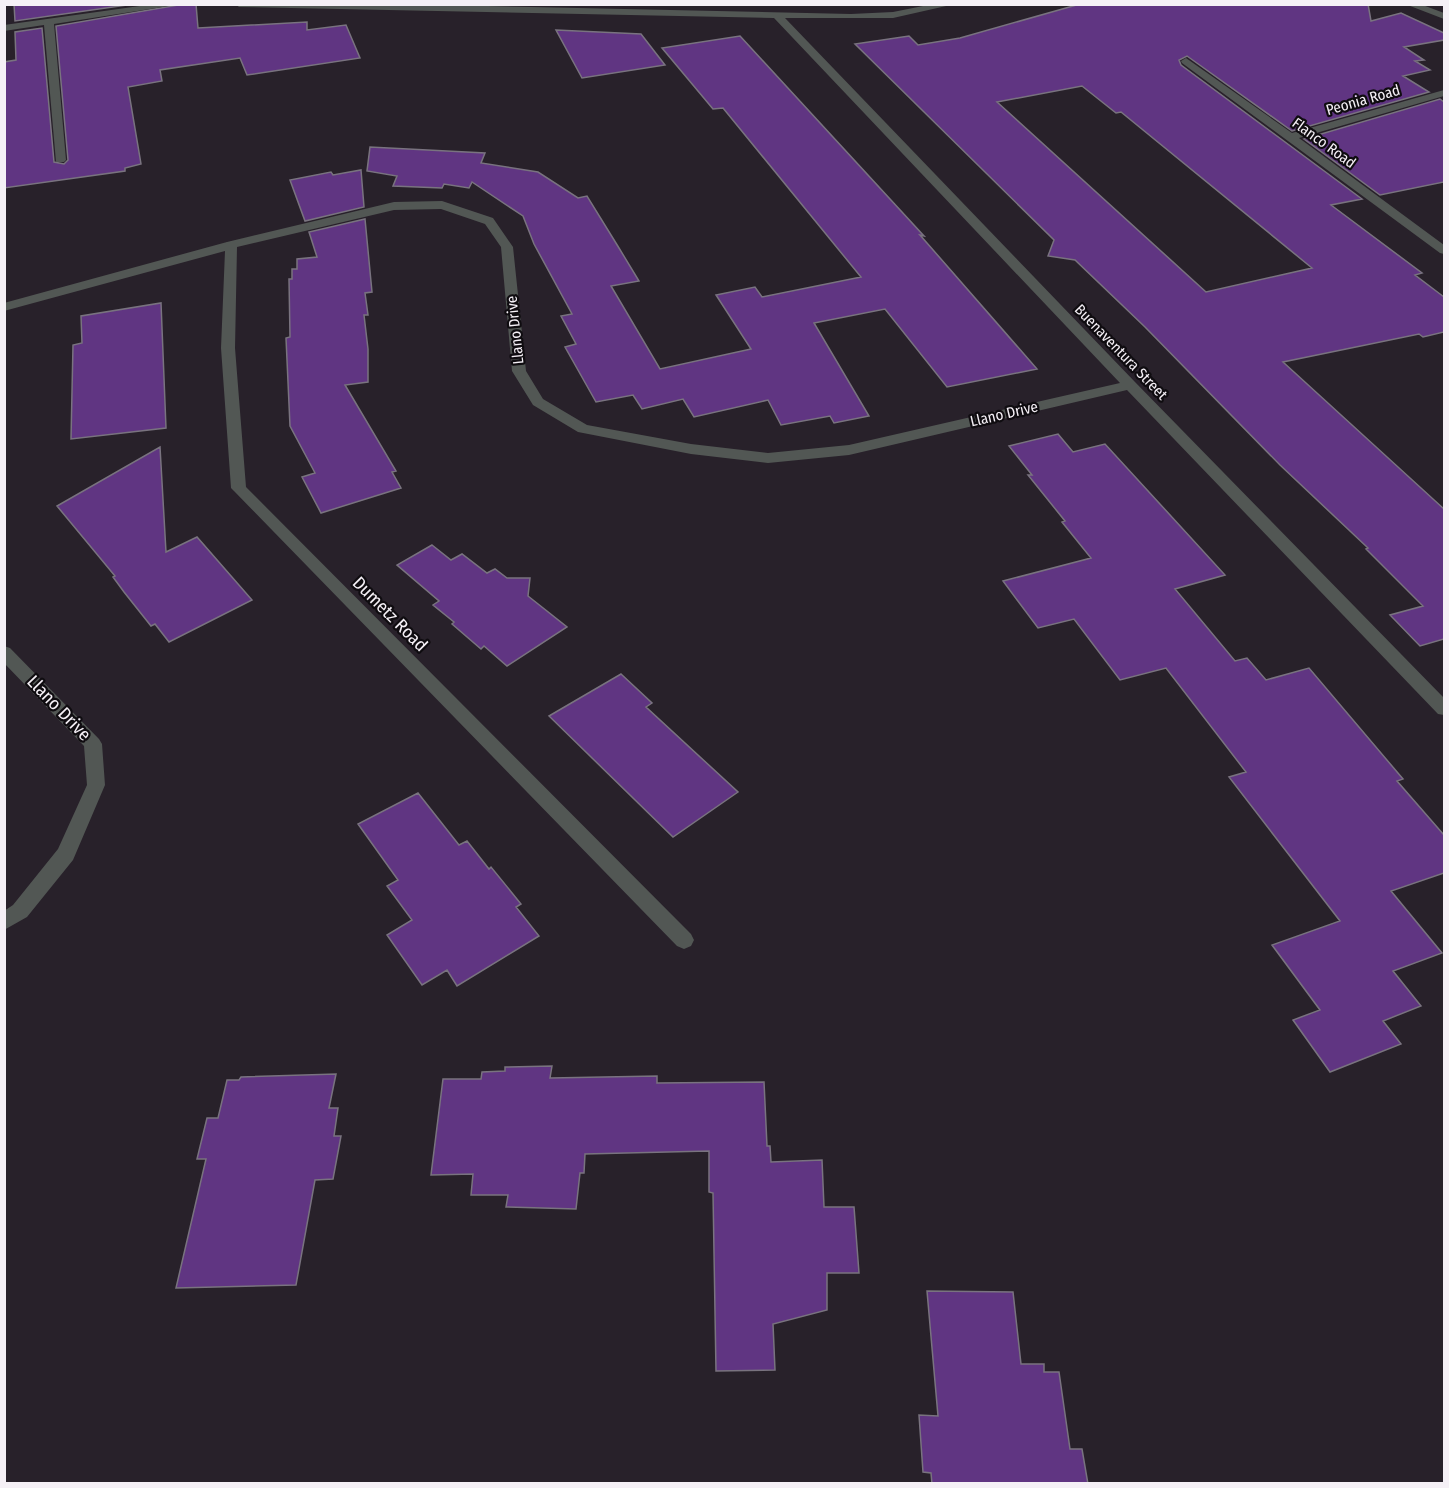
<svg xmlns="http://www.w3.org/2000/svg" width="1449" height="1488" viewBox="0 0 1449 1488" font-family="'Fira Sans Condensed',sans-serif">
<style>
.building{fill:#603582;stroke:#79737f;stroke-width:1.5;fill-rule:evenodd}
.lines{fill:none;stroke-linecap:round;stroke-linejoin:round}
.minor{fill:#525754;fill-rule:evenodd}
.labels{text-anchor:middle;stroke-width:4.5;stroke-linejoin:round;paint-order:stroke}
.far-street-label{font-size:15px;fill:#f5f0f6;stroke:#0f0c10}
.street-label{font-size:18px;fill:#f5f0f6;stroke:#0f0c10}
</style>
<rect width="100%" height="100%" fill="#28212a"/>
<path class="building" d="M 14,4 L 134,4 L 15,21 Z
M 184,4 L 196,4 L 198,28 L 307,22 L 307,30 L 346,25 L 360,58 L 247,75 L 240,58 L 160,70 L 162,81 L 128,87 L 141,164 L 125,168 L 125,171 L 4,188 L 4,62 L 16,60 L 15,32 L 42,28 L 54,162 L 64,164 L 68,160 L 56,26 Z
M 1080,4 L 1368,4 L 1371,21 L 1401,13 L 1444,33 L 1444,40 L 1404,47 L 1424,60 L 1415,61 L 1430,70 L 1403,76 L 1429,92 L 1292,131 L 1187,56 L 1179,60 L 1181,65 L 1362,199 L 1331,205 L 1422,273 L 1415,275 L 1444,297 L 1444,332 L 1423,337 L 1419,334 L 1283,362 L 1444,509 L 1444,639 L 1420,646 L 1390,615 L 1423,606 L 1366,549 L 1368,548 L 1280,465 L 1145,327 L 1075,260 L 1048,256 L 1054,240 L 855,44 L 909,36 L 918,45 L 960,38 ZM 1082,86 L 1116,113 L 1121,112 L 1312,268 L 1206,292 L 997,102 Z
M 556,30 L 641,34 L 665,65 L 582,78 Z
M 740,36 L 924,236 L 920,235 L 1037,369 L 947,387 L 885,309 L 814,323 L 869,416 L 834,423 L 830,416 L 781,425 L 768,400 L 694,417 L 683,399 L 642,409 L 633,395 L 596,402 L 565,347 L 576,344 L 561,316 L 572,314 L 534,244 L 523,216 L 472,182 L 469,188 L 444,184 L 442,188 L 393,186 L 397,176 L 367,171 L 370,147 L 485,153 L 481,163 L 538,172 L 578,198 L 587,196 L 619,248 L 639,281 L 611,286 L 660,369 L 751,349 L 716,295 L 755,287 L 762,297 L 861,277 L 723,108 L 713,109 L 662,48 Z
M 1440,99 L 1444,102 L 1444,182 L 1380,195 L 1304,139 Z
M 361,170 L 364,207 L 305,221 L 290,180 L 331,172 L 333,175 Z
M 365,219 L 372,292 L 365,293 L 368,315 L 364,315 L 368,349 L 368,382 L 345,385 L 396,471 L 392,472 L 401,488 L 321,513 L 302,477 L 315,473 L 290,426 L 286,338 L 290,337 L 289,279 L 292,279 L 292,269 L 297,269 L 297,259 L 317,257 L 309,232 Z
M 161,303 L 166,428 L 71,439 L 73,345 L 82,343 L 81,316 Z
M 1058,434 L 1073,452 L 1105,444 L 1225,575 L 1175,589 L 1235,661 L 1247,658 L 1266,680 L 1309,668 L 1403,779 L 1397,781 L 1444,835 L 1444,873 L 1391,891 L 1442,953 L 1393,971 L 1421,1006 L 1383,1021 L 1401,1044 L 1330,1072 L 1293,1020 L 1320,1010 L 1272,945 L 1340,921 L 1229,777 L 1246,772 L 1166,668 L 1120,680 L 1074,619 L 1038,628 L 1003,581 L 1091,558 L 1062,522 L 1065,521 L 1028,475 L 1032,475 L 1009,446 Z
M 160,447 L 166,552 L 197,537 L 252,600 L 169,642 L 155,624 L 151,626 L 124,592 L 113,577 L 115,576 L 57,506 Z
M 432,545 L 451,560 L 462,554 L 487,573 L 495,569 L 507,578 L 530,578 L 528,596 L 567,627 L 507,666 L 484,646 L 481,649 L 452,624 L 454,622 L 433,605 L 439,601 L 397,565 Z
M 621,674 L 652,703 L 646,707 L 738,792 L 673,837 L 549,716 Z
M 418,793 L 459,845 L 467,841 L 489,869 L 491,867 L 521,904 L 516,907 L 539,936 L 457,986 L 447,970 L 422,985 L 387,935 L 412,920 L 387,886 L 398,880 L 358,824 Z
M 552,1066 L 550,1078 L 657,1076 L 657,1083 L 764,1082 L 767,1146 L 770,1146 L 771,1162 L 822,1160 L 824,1207 L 854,1207 L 859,1273 L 827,1273 L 827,1310 L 773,1324 L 775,1370 L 716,1371 L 713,1193 L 709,1192 L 709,1151 L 585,1154 L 584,1173 L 580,1173 L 576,1209 L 506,1207 L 508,1195 L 471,1195 L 473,1174 L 431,1175 L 443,1079 L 481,1079 L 482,1072 L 505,1071 L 505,1067 Z
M 336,1074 L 329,1108 L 338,1108 L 334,1136 L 341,1136 L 333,1179 L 315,1180 L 296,1285 L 176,1288 L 206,1159 L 197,1159 L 207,1118 L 218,1118 L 227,1080 L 239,1080 L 241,1077 Z
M 927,1291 L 1013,1292 L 1021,1364 L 1044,1364 L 1044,1372 L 1059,1372 L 1070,1449 L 1082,1449 L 1088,1484 L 932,1484 L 931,1473 L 923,1472 L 919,1415 L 938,1416 Z"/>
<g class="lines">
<path class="minor" d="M 154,4 L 182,4 L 54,24 L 66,160 L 64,162 L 56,162 L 44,25 L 4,31 L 4,25 Z
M 235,4 L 398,4 L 851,14 L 893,12 L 933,4 L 955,4 L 893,18 L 785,18 L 1135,382 L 1444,698 L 1444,715 L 1438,714 L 1127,390 L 849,455 L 768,463 L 691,454 L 578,432 L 533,405 L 512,371 L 501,247 L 485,224 L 441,209 L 394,210 L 237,247 L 235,348 L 246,487 L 691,934 L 694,940 L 691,946 L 684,949 L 677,946 L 234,491 L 231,488 L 221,348 L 225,251 L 4,311 L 4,303 L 227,242 L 394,202 L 442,201 L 493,218 L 513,247 L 526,371 L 543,399 L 587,425 L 691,444 L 768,453 L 849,445 L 1120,383 L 774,18 L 239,7 Z
M 1405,4 L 1420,4 L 1444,13 L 1444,19 Z
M 1186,58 L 1292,133 L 1444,90 L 1444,96 L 1299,138 L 1444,245 L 1444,254 L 1440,253 L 1182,63 L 1181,61 Z
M 4,646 L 10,648 L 99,739 L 102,744 L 105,785 L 73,860 L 27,917 L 4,930 L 4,911 L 13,905 L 58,849 L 87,785 L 84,746 L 4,663 Z"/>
</g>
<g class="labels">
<g class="far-street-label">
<text transform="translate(1363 100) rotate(-16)" y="5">Peonia Road</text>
<text transform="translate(1324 143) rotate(36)" y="5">Flanco Road</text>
<text transform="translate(515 330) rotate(-96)" y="5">Llano Drive</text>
<text transform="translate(1121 352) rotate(46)" y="5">Buenaventura Street</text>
<text transform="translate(1004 414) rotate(-13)" y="5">Llano Drive</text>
</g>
<g class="street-label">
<text transform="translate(390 614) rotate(45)" y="6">Dumetz Road</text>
<text transform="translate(59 708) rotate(46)" y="6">Llano Drive</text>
</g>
</g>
<rect width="1449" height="1488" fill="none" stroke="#f5f0f6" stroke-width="12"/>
</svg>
